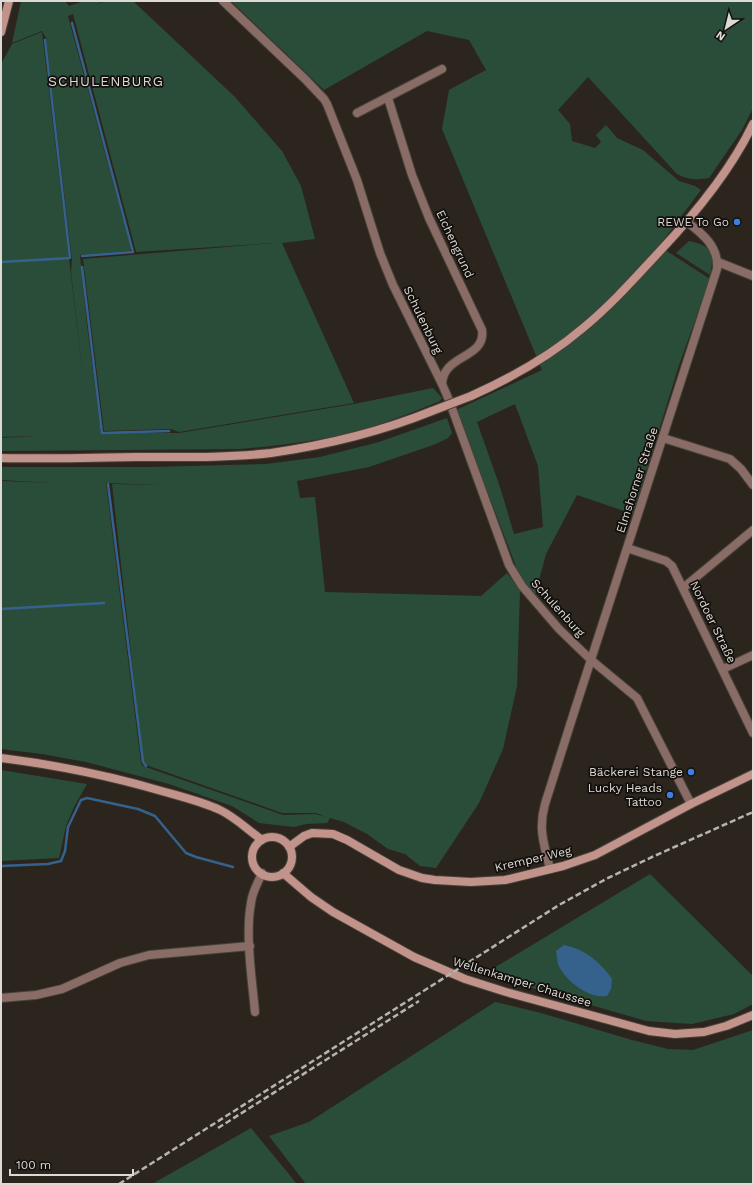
<svg xmlns="http://www.w3.org/2000/svg" width="754" height="1185" viewBox="0 0 754 1185" font-family="'Work Sans',sans-serif">
<style>
.green{fill:#2a4d3a;fill-rule:evenodd}
.water{fill:#35628d}
.lines{fill:none;stroke-linecap:round;stroke-linejoin:round}
.stream{stroke:#35628d;stroke-width:2.5}
.street-casing{stroke:#48423b;stroke-width:10}
.secondary-casing{stroke:#48423b;stroke-width:10}
.street{stroke:#896c66;stroke-width:8}
.secondary{stroke:#c2938a;stroke-width:8}
.rail{stroke:#b7b3ad;stroke-width:2.5;stroke-dasharray:6 3;stroke-linecap:butt}
.secondary-bridge-casing{stroke:#48423b;stroke-width:10;stroke-linecap:butt}
.secondary-bridge{stroke:#c2938a;stroke-width:8}
.shop-dot{fill:#3f7fe0;stroke:#120f0c;stroke-width:1.5}
.labels{text-anchor:middle;stroke-width:3.5;stroke-linejoin:round;paint-order:stroke}
.poi-label{font-size:12px;fill:#ddd9d4;stroke:#120f0c;text-anchor:end}
.street-label{font-size:12px;fill:#ddd9d4;stroke:#120f0c}
.quarter-label{font-size:14px;letter-spacing:1px;fill:#ddd9d4;stroke:#120f0c}
</style>
<rect width="100%" height="100%" fill="#2c251e"/>
<path class="green" d="M 21,1 L 65,1 L 69,6 L 84,1 L 104,1 L 93,6 L 106,1 L 133,1 L 235,97 L 282,151 L 301,186 L 315,239 L 282,243 L 354,403 L 179,432 L 171,429 L 104,431 L 83,259 L 274,243 L 136,252 L 73,14 L 68,16 L 131,249 L 130,251 L 80,255 L 87,325 L 101,433 L 179,433 L 354,404 L 433,388 L 442,398 L 440,401 C 417,410 394,420 371,427 C 329,440 284,445 240,449 L 2,451 L 1,438 L 37,436 L 1,437 L 1,64 L 12,44 L 42,32 L 84,385 L 71,272 L 72,260 L 46,38 L 42,31 L 12,43 Z
M 231,1 L 753,1 L 753,108 L 742,130 L 709,178 C 697,180 689,180 677,174 L 588,77 L 558,110 L 570,124 L 572,141 L 595,148 L 601,142 L 596,135 L 606,125 L 617,138 L 643,150 L 679,181 L 695,186 L 701,190 L 659,246 L 710,279 L 679,365 L 633,514 L 577,495 L 546,554 L 535,595 L 519,574 L 456,410 L 542,370 L 442,129 L 449,90 L 486,70 L 469,40 L 427,31 L 324,90 ZM 515,404 L 538,466 L 543,527 L 514,534 L 500,487 L 477,422 Z
M 689,241 C 711,245 715,253 710,275 L 676,253 Z
M 447,418 L 452,433 L 448,438 L 436,444 L 369,467 L 297,481 L 300,498 L 315,497 L 325,592 L 481,596 L 507,573 L 520,590 L 517,686 L 503,749 L 479,803 L 436,868 L 420,866 L 405,854 L 388,849 L 367,834 L 344,822 L 330,818 L 327,823 L 306,824 L 294,827 L 259,823 L 232,806 L 169,784 L 86,762 L 42,754 L 1,749 L 1,481 L 53,483 L 1,480 L 1,467 L 152,467 L 266,464 L 320,457 L 379,442 ZM 106,483 L 160,485 L 112,484 L 143,760 L 146,765 L 282,813 L 316,813 L 326,817 L 315,814 L 283,815 L 143,766 L 141,763 Z
M 1,770 L 87,784 L 74,807 L 66,826 L 59,858 L 1,861 Z
M 650,874 L 753,976 L 753,1004 L 734,1014 L 692,1024 L 646,1021 L 484,974 Z
M 495,1002 L 541,1013 L 632,1040 L 668,1049 L 693,1050 L 753,1030 L 753,1184 L 306,1184 L 269,1136 L 309,1122 Z
M 251,1128 L 297,1184 L 152,1184 Z"/>
<path class="water" d="M 564,945 C 585,949 601,963 612,979 L 611,989 L 607,996 C 589,999 565,981 558,964 C 557,960 557,955 556,951 Z"/>
<g class="lines">
<path class="stream" d="M 72,23 L 133,252 L 82,256
M 1,262 L 70,258 L 45,40
M 82,267 L 102,433 L 169,431
M 108,484 L 143,762 L 146,766
M 1,609 L 104,603
M 1,866 L 48,864 L 61,861 L 65,851 L 68,827 L 81,800 L 87,798 L 138,809 L 155,816 L 186,853 L 196,857 L 233,867"/>
<defs>
<path id="street" d="M 223,1 L 305,79 L 324,99 L 327,104 L 357,180 L 380,253 L 393,285 L 442,384 L 449,400 L 509,565 L 522,586 L 559,629 L 590,659 L 637,698 L 691,804
M 388,98 L 412,175 L 429,218 L 482,330 C 486,359 443,354 442,384
M 357,113 L 442,69
M 718,262 L 753,276
M 663,438 L 730,459 L 741,469 L 753,485
M 627,548 L 666,561 L 672,566 L 753,733
M 683,588 L 753,530
M 723,669 L 753,655
M 550,869 C 544,844 538,829 545,804 C 601,625 661,447 717,269 C 719,247 703,234 687,222
M 1,998 L 36,995 L 62,989 L 120,963 L 149,955 L 250,946
M 255,1012 C 252,979 245,934 251,903 C 252,892 258,883 262,873"/>
<path id="secondary" d="M 1,32 L 9,1
M 471,396 C 511,378 549,357 583,328 C 611,305 635,278 660,251 C 694,215 731,170 753,124
M 1,458 C 46,459 92,458 137,457 C 182,457 227,458 271,453 C 326,445 380,432 432,411
M 1,758 C 57,765 111,776 165,792 C 183,797 203,802 220,810 C 235,817 248,830 262,840
M252 857a20 20 0 1 1 40 0a20 20 0 1 1-40 0Z
M 289,847 L 304,836 L 312,833 L 333,834 L 347,840 L 399,870 L 422,878 L 435,880 L 471,882 L 505,880 L 563,866 L 595,855 L 691,804 L 753,774
M 283,873 L 311,897 L 333,912 L 414,957 L 465,979 L 506,992 L 649,1031 L 675,1034 L 704,1032 L 726,1026 L 753,1015"/>
</defs>
<use href="#street" class="street-casing"/>
<use href="#secondary" class="secondary-casing"/>
<use href="#street" class="street"/>
<use href="#secondary" class="secondary"/>
<path class="rail" d="M 218,1128 L 419,1001
M 119,1184 L 559,905 L 606,879 L 652,857 L 753,812"/>
<defs>
<path id="secondary-bridge" d="M 432,411 L 471,396"/>
</defs>
<use href="#secondary-bridge" class="secondary-bridge-casing"/>
<use href="#secondary-bridge" class="secondary-bridge"/>
</g>
<g class="shop-dot">
<circle cx="737" cy="222" r="4"/>
<circle cx="691" cy="772" r="4"/>
<circle cx="670" cy="795" r="4"/>
</g>
<g class="labels">
<g class="poi-label">
<text x="729" y="226">REWE To Go</text>
<text x="683" y="776">Bäckerei Stange</text>
<text x="662" y="792">Lucky Heads<tspan x="662" dy="14">Tattoo</tspan></text>
</g>
<g class="street-label">
<text transform="translate(455 244) rotate(65)" y="4">Eichengrund</text>
<text transform="translate(423 320) rotate(64)" y="4">Schulenburg</text>
<text transform="translate(637 480) rotate(-72)" y="4">Elmshorner Straße</text>
<text transform="translate(558 608) rotate(48)" y="4">Schulenburg</text>
<text transform="translate(713 622) rotate(64)" y="4">Nordoer Straße</text>
<text transform="translate(533 859) rotate(-13)" y="4">Kremper Weg</text>
<text transform="translate(522 982) rotate(17)" y="4">Wellenkamper Chaussee</text>
</g>
<g class="quarter-label">
<text x="106" y="86">SCHULENBURG</text>
</g>
</g>
<rect width="754" height="1185" fill="none" stroke="#ddd9d4" stroke-width="4"/>
<g transform="translate(726 28) rotate(215)" stroke="#120f0c" stroke-width="3" paint-order="stroke">
<path d="M0-3L7 15L0 10L-7 15Z" fill="#ddd9d4"/>
<text y="-6" font-size="11" font-weight="bold" text-anchor="middle" fill="#ddd9d4">N</text>
</g>
<path d="M10 1169v6h123v-6" fill="none" stroke="#ddd9d4" stroke-width="2"/>
<text x="16" y="1169" font-size="12" fill="#ddd9d4" stroke="#120f0c" stroke-width="3" paint-order="stroke">100 m</text>
</svg>
